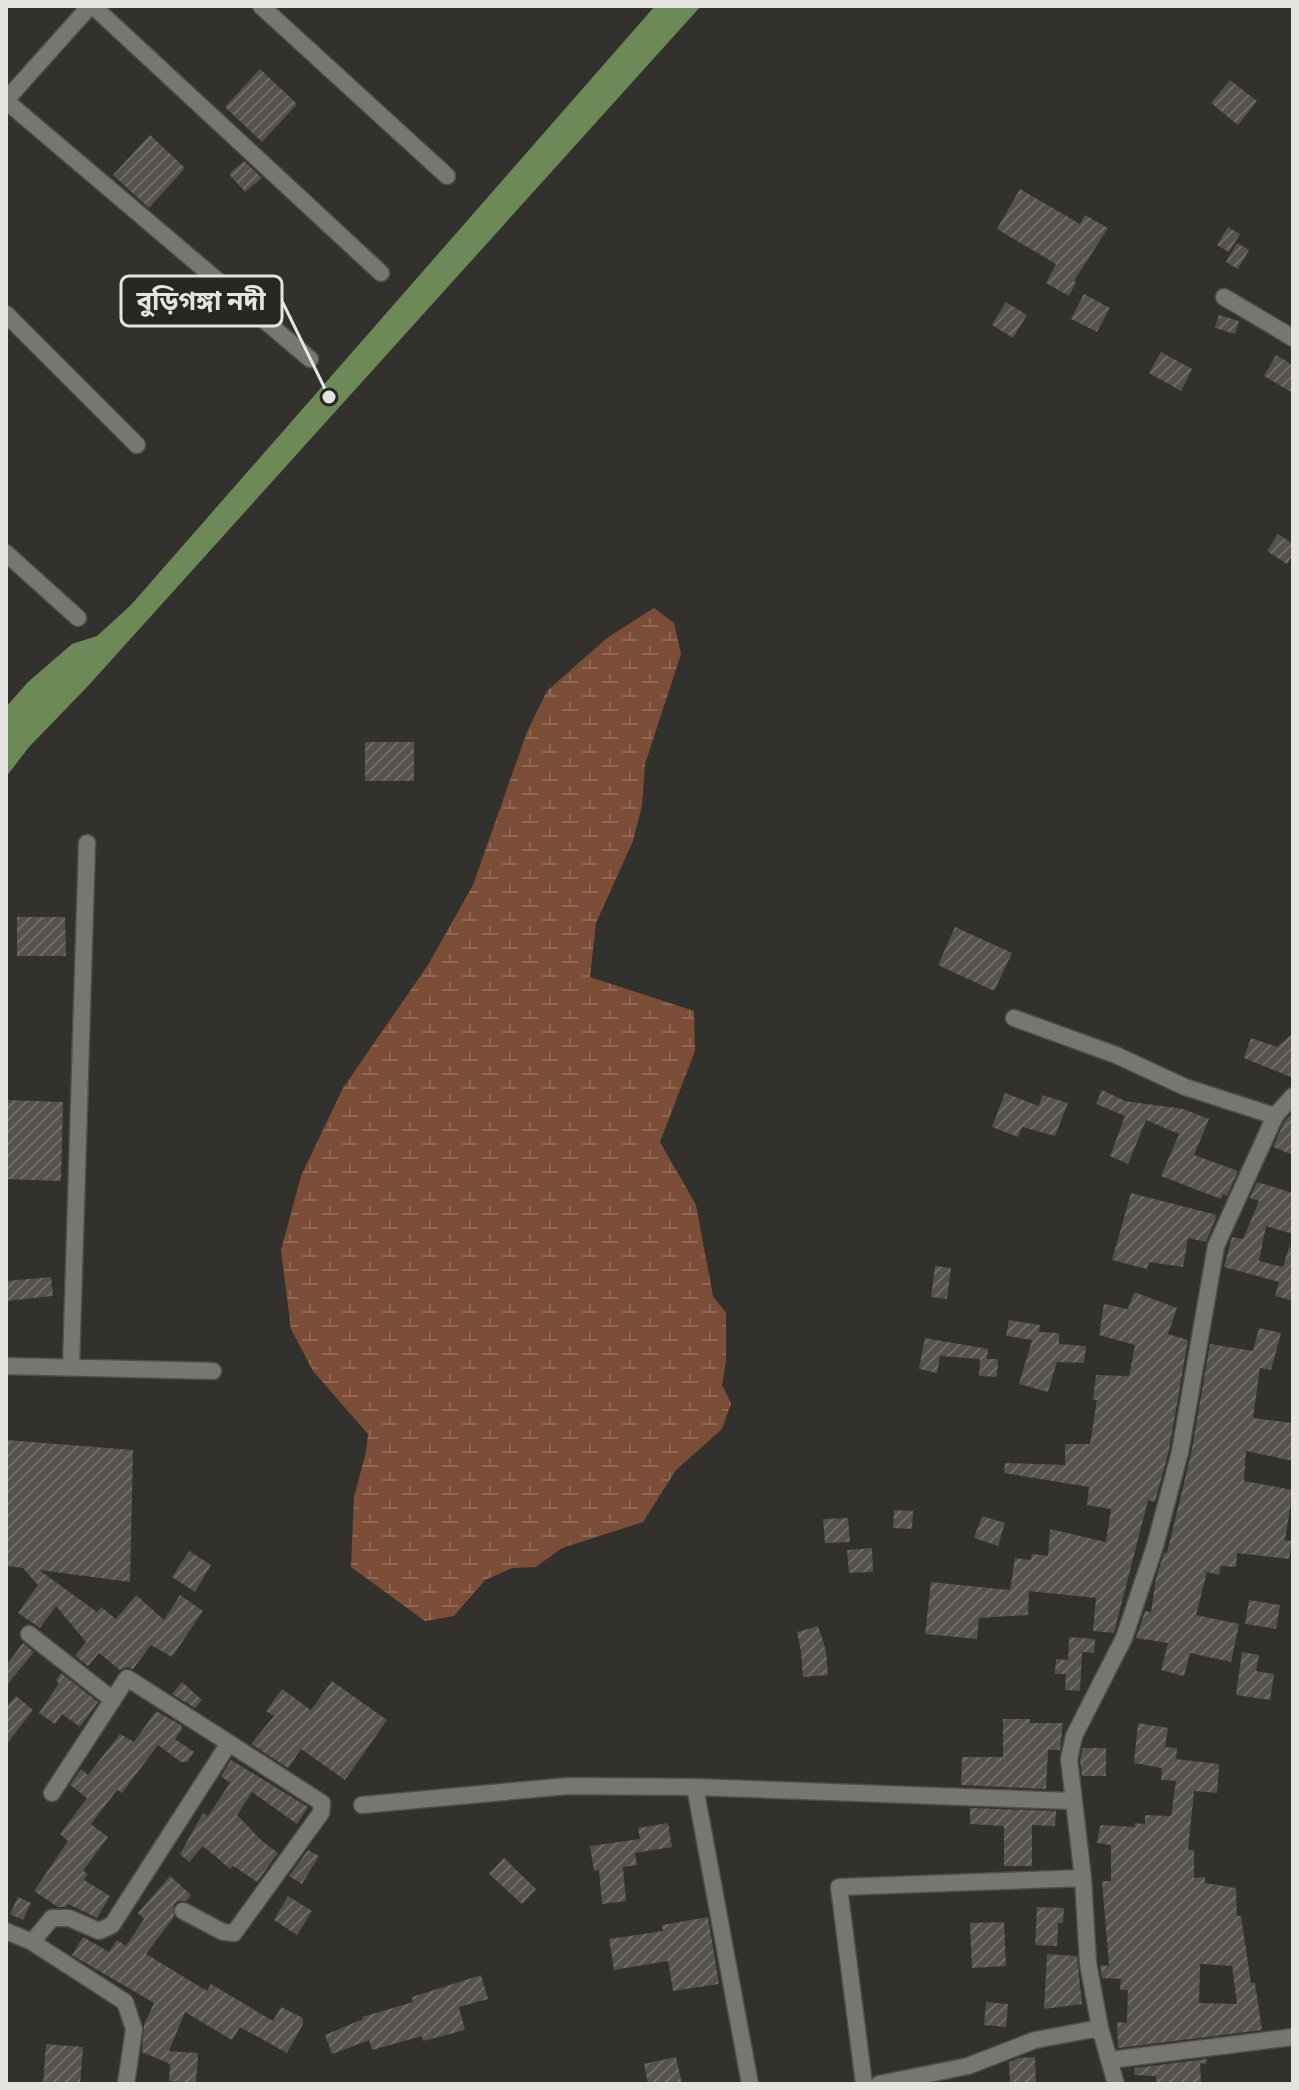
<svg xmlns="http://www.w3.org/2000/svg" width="1299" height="2090" viewBox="0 0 1299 2090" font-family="'Archivo Narrow','Noto Sans Bengali',sans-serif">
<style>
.wetland{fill:url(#wetland-marsh)}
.water{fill:#6c8957}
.building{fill:url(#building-hatch);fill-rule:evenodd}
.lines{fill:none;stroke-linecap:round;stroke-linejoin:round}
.street-casing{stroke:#4f4e4a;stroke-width:19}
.street{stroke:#787671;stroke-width:16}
.leader{fill:none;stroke:#e5e4e1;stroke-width:3}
.callout-dot{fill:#e5e4e1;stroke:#282723;stroke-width:3}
.callout{fill:#282723;stroke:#e5e4e1;stroke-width:3}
.callout-label{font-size:26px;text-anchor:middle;font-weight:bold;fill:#e5e4e1}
</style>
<defs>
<pattern id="wetland-marsh" width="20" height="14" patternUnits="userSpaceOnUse" patternTransform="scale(2)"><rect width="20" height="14" fill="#7d4e37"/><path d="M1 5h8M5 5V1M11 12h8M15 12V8" fill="none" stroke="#8f6754"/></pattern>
<pattern id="building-hatch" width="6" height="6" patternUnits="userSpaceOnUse" patternTransform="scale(2)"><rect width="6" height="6" fill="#56534f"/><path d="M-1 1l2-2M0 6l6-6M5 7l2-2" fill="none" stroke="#6e6c68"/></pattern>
</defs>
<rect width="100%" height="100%" fill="#32312d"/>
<path class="wetland" d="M 654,608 L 674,623 L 681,654 L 645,764 L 642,806 L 633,841 L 596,923 L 590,977 L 694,1011 L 695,1051 L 660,1142 L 696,1205 L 713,1296 L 726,1313 L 726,1361 L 722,1385 L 731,1403 L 722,1429 L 676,1470 L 643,1522 L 562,1548 L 536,1567 L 512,1568 L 485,1580 L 454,1616 L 425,1621 L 351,1567 L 354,1497 L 366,1452 L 368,1434 L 313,1371 L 291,1329 L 281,1250 L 301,1176 L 343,1088 L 428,965 L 473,885 L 527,732 L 547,691 L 607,638 Z"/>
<path class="water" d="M 655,6 L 701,6 L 88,686 L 29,747 L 6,777 L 6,707 L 28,682 L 72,644 L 97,636 L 131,605 Z"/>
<path class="building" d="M 260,69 L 297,104 L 262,142 L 225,107 Z
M 1230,80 L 1257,101 L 1238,125 L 1211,103 Z
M 150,135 L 185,168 L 149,208 L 113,175 Z
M 244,161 L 262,178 L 245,192 L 229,174 Z
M 1020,189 L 1080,224 L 1085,215 L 1108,228 L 1074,281 L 1076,282 L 1069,296 L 1046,283 L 1056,264 L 997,229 Z
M 1228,227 L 1240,234 L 1229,252 L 1217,245 Z
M 1237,243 L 1249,250 L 1238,269 L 1226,262 Z
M 1084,294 L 1110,308 L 1097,332 L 1071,319 Z
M 1006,302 L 1027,315 L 1013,338 L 992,325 Z
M 1219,315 L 1239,321 L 1235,334 L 1215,328 Z
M 1161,352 L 1192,369 L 1181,391 L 1149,373 Z
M 1276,355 L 1293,365 L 1293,393 L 1264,376 Z
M 1278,534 L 1293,544 L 1293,554 L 1287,564 L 1267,551 Z
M 365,742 L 414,742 L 414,781 L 365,781 Z
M 17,917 L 65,917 L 66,956 L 17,956 Z
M 955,927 L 1012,953 L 994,991 L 938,965 Z
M 1293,1033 L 1293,1078 L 1244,1058 L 1251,1038 L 1277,1047 Z
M 1102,1090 L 1125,1101 L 1183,1109 L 1209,1119 L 1194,1155 L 1238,1171 L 1227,1196 L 1223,1194 L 1221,1199 L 1161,1176 L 1179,1134 L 1146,1120 L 1128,1164 L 1110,1156 L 1125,1116 L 1096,1104 Z
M 1005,1093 L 1039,1106 L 1042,1095 L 1068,1103 L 1055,1136 L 1022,1127 L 1018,1137 L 992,1127 Z
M 6,1100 L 63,1102 L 61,1181 L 6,1179 Z
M 1293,1112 L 1293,1155 L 1273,1147 L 1284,1122 Z
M 1257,1182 L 1293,1193 L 1293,1234 L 1266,1226 L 1259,1261 L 1283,1267 L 1289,1247 L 1293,1248 L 1293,1301 L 1275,1296 L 1279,1282 L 1224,1267 L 1232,1237 L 1243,1239 L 1259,1201 L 1250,1198 Z
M 1131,1193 L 1217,1215 L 1206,1242 L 1188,1238 L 1183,1267 L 1149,1262 L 1147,1269 L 1112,1260 Z
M 935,1266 L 951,1268 L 947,1299 L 931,1297 Z
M 51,1277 L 53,1296 L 6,1301 L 6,1281 Z
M 1134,1292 L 1177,1308 L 1168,1334 L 1188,1340 L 1169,1450 L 1155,1502 L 1148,1500 L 1114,1633 L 1093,1631 L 1096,1598 L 1029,1591 L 1028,1615 L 979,1618 L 977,1639 L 925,1634 L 931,1582 L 1010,1590 L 1015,1558 L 1031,1560 L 1032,1554 L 1048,1556 L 1050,1529 L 1106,1542 L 1111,1509 L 1087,1505 L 1089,1487 L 1004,1473 L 1005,1463 L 1065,1465 L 1065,1444 L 1090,1444 L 1097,1400 L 1093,1400 L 1096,1375 L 1129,1376 L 1135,1345 L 1099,1335 L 1104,1304 L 1128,1309 Z
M 1009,1320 L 1040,1325 L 1039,1332 L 1059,1333 L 1059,1344 L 1086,1346 L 1084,1363 L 1057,1362 L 1048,1392 L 1019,1384 L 1032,1340 L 1006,1336 Z
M 1259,1328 L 1281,1333 L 1271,1370 L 1260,1368 L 1253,1418 L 1293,1423 L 1293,1461 L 1246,1451 L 1244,1481 L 1293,1490 L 1285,1540 L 1292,1541 L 1289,1559 L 1237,1553 L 1236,1567 L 1221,1566 L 1219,1575 L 1207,1572 L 1196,1615 L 1239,1624 L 1231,1662 L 1190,1653 L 1184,1676 L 1161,1670 L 1168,1643 L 1136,1638 L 1145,1611 L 1151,1612 L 1156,1578 L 1164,1553 L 1167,1553 L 1191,1454 L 1210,1344 L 1253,1351 Z
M 925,1338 L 988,1349 L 987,1359 L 998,1359 L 997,1377 L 979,1376 L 980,1359 L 940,1356 L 937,1373 L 919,1369 Z
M 6,1440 L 133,1450 L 130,1582 L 39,1570 L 97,1612 L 101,1607 L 116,1619 L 136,1595 L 164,1620 L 180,1595 L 203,1611 L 172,1657 L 151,1645 L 133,1669 L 127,1667 L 120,1670 L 99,1653 L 88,1666 L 75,1656 L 86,1642 L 56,1606 L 40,1628 L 18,1613 L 38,1585 L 23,1568 L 6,1566 Z
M 894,1510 L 913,1511 L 912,1529 L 893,1528 Z
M 982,1516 L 1005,1523 L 998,1546 L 974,1538 Z
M 848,1518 L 850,1542 L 825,1543 L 823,1519 Z
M 872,1548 L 873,1572 L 849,1573 L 847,1550 Z
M 189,1551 L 211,1565 L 195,1592 L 172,1577 Z
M 1249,1600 L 1280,1605 L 1276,1629 L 1245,1624 Z
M 818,1626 L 826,1651 L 828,1675 L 803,1677 L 801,1651 L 797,1632 Z
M 1069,1637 L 1095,1639 L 1094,1653 L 1082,1652 L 1080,1691 L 1065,1690 L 1066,1674 L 1055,1674 L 1056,1659 L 1068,1660 Z
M 23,1643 L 34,1652 L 6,1686 L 6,1665 Z
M 1242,1652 L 1259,1655 L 1256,1671 L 1274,1674 L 1270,1700 L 1236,1695 Z
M 61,1673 L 98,1702 L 80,1727 L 62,1714 L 55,1724 L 39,1713 L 59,1683 L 56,1680 Z
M 332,1681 L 387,1720 L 345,1780 L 301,1749 L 288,1768 L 251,1744 L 274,1716 L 266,1711 L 282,1689 L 311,1710 Z
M 182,1682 L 202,1700 L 195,1708 L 172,1694 Z
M 16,1696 L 33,1710 L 6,1745 L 6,1707 Z
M 156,1711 L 181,1725 L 182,1729 L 175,1739 L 194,1752 L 187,1762 L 181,1762 L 158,1745 L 122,1793 L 117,1790 L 91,1824 L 108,1837 L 83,1871 L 88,1874 L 84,1880 L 110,1896 L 97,1918 L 68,1904 L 66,1907 L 58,1907 L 34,1891 L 68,1841 L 60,1834 L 87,1798 L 70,1785 L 81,1769 L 88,1775 L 120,1734 L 134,1742 Z
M 1003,1719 L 1030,1719 L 1030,1723 L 1063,1723 L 1060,1750 L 1048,1750 L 1046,1789 L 961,1785 L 962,1757 L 1003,1757 Z
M 1138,1723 L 1168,1728 L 1165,1747 L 1177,1748 L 1176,1759 L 1219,1764 L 1217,1793 L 1194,1791 L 1188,1850 L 1194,1850 L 1194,1878 L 1205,1877 L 1205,1883 L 1236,1888 L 1237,1916 L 1241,1916 L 1251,1983 L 1255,1983 L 1262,2030 L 1118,2048 L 1117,2022 L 1127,2023 L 1128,1990 L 1120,1990 L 1121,1979 L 1102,1978 L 1100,1965 L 1109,1966 L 1102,1881 L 1111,1881 L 1111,1845 L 1097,1843 L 1100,1827 L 1101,1825 L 1135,1827 L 1135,1823 L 1145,1824 L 1145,1815 L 1171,1816 L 1176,1781 L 1161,1780 L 1162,1768 L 1134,1763 ZM 1200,1964 L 1232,1966 L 1237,2004 L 1199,2003 Z
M 1083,1748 L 1106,1748 L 1106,1776 L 1082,1776 L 1080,1760 Z
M 231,1760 L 308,1807 L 297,1824 L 252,1792 L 237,1815 L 262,1841 L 278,1853 L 257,1882 L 233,1866 L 230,1869 L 203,1846 L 189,1862 L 180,1854 L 203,1813 L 208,1816 L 230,1783 L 221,1776 Z
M 970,1808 L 1056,1811 L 1055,1826 L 1032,1825 L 1032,1866 L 1004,1866 L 1004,1826 L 970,1824 Z
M 668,1823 L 672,1847 L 635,1853 L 637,1865 L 623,1867 L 626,1901 L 602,1904 L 599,1870 L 594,1871 L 590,1846 L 640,1839 L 638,1828 Z
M 308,1850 L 319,1856 L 302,1884 L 289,1876 Z
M 504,1858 L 536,1889 L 522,1904 L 489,1874 Z
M 170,1876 L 191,1895 L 186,1901 L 178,1901 L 174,1905 L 174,1917 L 146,1954 L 207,1991 L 211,1984 L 273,2021 L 281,2007 L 303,2018 L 303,2024 L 287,2053 L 240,2027 L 232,2040 L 185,2012 L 169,2051 L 198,2053 L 196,2083 L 169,2081 L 170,2064 L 142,2052 L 144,2025 L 154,2003 L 72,1955 L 83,1937 L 109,1952 L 117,1940 L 126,1946 L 144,1919 L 138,1913 Z
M 288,1896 L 312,1911 L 297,1935 L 274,1920 Z
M 18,1897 L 31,1903 L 23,1920 L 10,1914 Z
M 1037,1907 L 1064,1908 L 1063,1923 L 1058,1923 L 1057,1946 L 1035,1945 Z
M 708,1917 L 719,1984 L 673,1991 L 668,1961 L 614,1970 L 609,1939 L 663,1931 L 662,1925 Z
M 1004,1922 L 1006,1966 L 972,1968 L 970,1923 Z
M 1047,1954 L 1077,1956 L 1082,2004 L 1044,2009 Z
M 481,1975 L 488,1999 L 459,2007 L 465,2030 L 423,2041 L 422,2036 L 372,2050 L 369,2040 L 332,2054 L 325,2035 L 363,2019 L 362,2017 L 413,2002 L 412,1997 Z
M 986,2002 L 1008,2004 L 1006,2027 L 984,2025 Z
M 46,2044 L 83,2047 L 80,2084 L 43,2084 Z
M 676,2057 L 682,2084 L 648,2084 L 644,2064 Z
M 1035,2057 L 1036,2084 L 1010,2084 L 1009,2062 L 1019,2058 Z
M 1207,2059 L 1206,2064 L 1200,2063 L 1201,2084 L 1156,2084 L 1156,2076 L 1134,2075 L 1135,2068 Z"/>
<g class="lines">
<defs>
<path id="street" d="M 93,6 L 381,273
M 261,6 L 447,176
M 6,100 L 90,6
M 6,101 L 310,359
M 1224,297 L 1293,338
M 6,314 L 137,445
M 6,553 L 78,618
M 1014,1018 L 1116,1055 L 1185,1087 L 1275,1116
M 6,1366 L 213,1371
M 71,1367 L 87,843
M 29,1634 L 113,1700
M 695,1787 L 750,2084
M 52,1793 L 127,1678 L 229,1743
M 362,1805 L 568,1786 L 695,1787 L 1072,1801
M 6,1931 L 32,1942 L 125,2002 L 134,2029 L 126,2084
M 32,1942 L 52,1918 L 69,1918 L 99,1931 L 112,1925 L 229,1743 L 322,1803 L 321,1813 L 234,1933 L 223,1932 L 183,1911
M 1110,2060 L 1293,2037
M 864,2084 L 839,1887 L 1083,1878
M 879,2084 L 968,2066 L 1035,2040 L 1100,2028
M 1116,2084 L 1100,2028 L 1088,1963 L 1083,1878 L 1069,1759 L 1074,1736 L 1124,1638 L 1155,1546 L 1180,1452 L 1216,1246 L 1275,1116 L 1293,1096"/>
</defs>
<use href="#street" class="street-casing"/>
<use href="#street" class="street"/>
</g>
<path class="leader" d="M329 397L282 301"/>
<circle class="callout-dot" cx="329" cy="397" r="8"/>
<rect class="callout" x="121" y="276" width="161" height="50" rx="8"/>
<g class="callout-label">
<text x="201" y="310">বুড়িগঙ্গা নদী</text>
</g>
<rect width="1299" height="2090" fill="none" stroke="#e5e4e1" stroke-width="16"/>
</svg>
